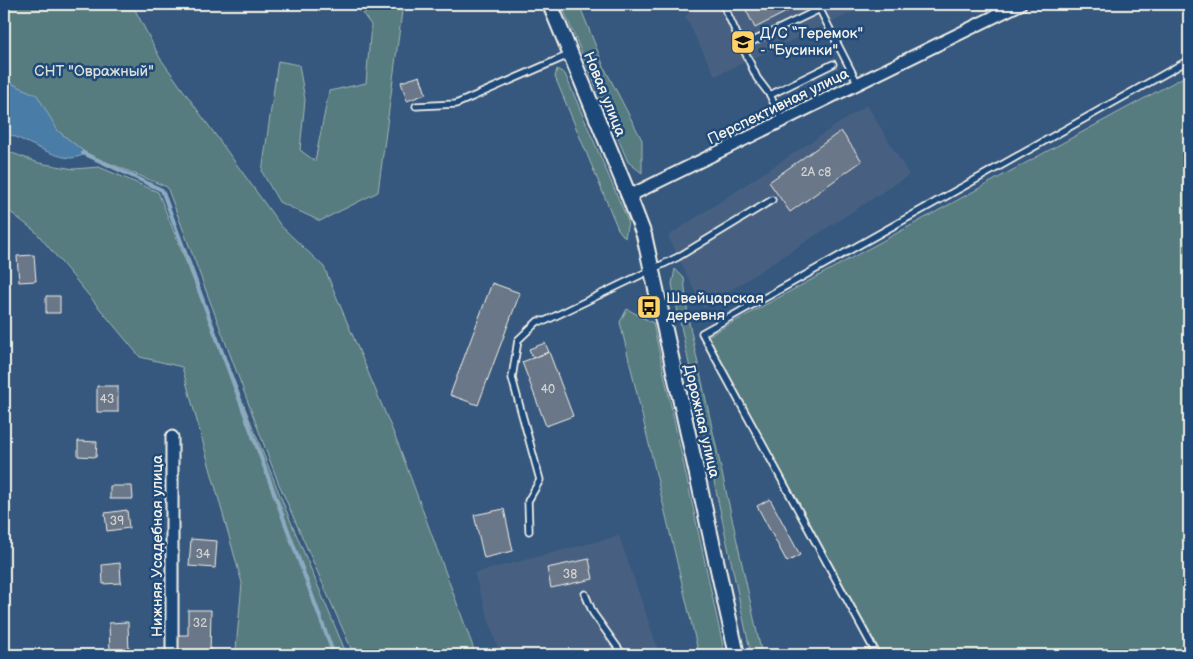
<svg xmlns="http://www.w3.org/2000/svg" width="1193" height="659" viewBox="0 0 1193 659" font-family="'Balsamiq Sans',sans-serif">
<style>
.built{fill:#466181}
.green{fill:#567b80;stroke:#a5b6b4}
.water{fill:#497ca6;stroke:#8dabc0}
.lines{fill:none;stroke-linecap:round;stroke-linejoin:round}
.stream{stroke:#8dabc0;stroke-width:4}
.building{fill:#6b7789;stroke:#f4f1e8}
.service-casing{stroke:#f4f1e8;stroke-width:9}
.minor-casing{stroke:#f4f1e8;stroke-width:15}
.tertiary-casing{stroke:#f4f1e8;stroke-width:18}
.service{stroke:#1f4a7a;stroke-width:5.5}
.minor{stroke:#1f4a7a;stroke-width:11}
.tertiary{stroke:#1f4a7a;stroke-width:14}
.labels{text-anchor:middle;stroke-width:5;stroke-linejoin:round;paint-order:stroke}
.number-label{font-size:12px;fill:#d2d2d0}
.poi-label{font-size:15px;fill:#f4f1e8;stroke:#1f4a7a;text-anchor:start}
.park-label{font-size:15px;fill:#dcdfd8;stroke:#1f4a7a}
.street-label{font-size:15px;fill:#f4f1e8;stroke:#1f4a7a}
</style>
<rect width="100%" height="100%" fill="#36587e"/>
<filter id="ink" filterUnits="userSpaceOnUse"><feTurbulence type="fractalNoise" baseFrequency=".02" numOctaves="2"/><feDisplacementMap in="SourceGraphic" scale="10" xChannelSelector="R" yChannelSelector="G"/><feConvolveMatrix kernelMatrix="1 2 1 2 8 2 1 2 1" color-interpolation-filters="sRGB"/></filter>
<g filter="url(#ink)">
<path class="built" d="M 703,4 L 867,4 L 868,5 L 715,76 L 685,16 Z
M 867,105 L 909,175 L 703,308 L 668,236 Z
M 619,536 L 660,655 L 500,655 L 474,573 Z"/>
<path class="green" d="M 4,4 L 132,4 L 160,58 L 281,226 L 324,267 L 399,446 L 476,655 L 354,655 L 278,482 L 167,187 L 87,154 L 58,131 L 31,93 L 4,80 Z
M 379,4 L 403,4 L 378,192 L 320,221 L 279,202 L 262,172 L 278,61 L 299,65 L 305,100 L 300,150 L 315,161 L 329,91 L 366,83 L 371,25 L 363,14 Z
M 561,4 L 579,4 L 604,67 L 642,140 L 642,173 L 628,162 Z
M 557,69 L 565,74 L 628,221 L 625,238 L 618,229 L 555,77 Z
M 1189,74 L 1189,655 L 882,655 L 708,336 Z
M 4,150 L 39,163 L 74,169 L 99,167 L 158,192 L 286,510 L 347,655 L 241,655 L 236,649 L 242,583 L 182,367 L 140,357 L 36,232 L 4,207 Z
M 675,269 L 684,278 L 688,318 L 762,655 L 751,655 L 672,284 Z
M 627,309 L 653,323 L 725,655 L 699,655 L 620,322 Z"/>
<path class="water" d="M 4,80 L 37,95 L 58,131 L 87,154 C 82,155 76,158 71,158 C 51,157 23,139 4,132 Z"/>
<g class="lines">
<path class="stream" d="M 83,153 L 162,190 L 334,655"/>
</g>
<path class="building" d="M 743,4 L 802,4 L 755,28 Z
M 420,76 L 426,94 L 407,101 L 401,82 Z
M 841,131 L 862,161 L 790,212 L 769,182 Z
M 34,255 L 36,281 L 19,282 L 17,256 Z
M 492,283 L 520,293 L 478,405 L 450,395 Z
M 46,296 L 60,296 L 60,313 L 46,313 Z
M 545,343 L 549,352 L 533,358 L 529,349 Z
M 549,352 L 573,416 L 546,426 L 522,362 Z
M 97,386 L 118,386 L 118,412 L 97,412 Z
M 78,441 L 97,442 L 96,457 L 78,456 Z
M 110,486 L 132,486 L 133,499 L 110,499 Z
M 770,499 L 800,555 L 787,562 L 757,506 Z
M 504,509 L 513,551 L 484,558 L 474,515 Z
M 127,510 L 129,528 L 107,531 L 105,513 Z
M 191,539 L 217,541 L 215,568 L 189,566 Z
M 589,559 L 593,579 L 551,588 L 547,568 Z
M 120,563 L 121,583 L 103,584 L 102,565 Z
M 188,610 L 211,610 L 210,655 L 178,655 L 178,635 L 188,635 Z
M 128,622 L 129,655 L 110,655 L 109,623 Z"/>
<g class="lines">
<defs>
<path id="service" d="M 723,4 L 757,78 L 770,95 L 782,121
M 817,4 L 858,84
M 743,46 L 820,9
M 770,95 L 833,64
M 416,106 L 456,104 L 571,54
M 529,531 L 528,501 L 540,480 L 512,378 L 518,340 L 538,321 L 545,321 L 678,257 L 772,200
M 585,594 L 593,613 L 623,655
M 877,655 L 702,333 L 1189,60"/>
<path id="minor" d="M 629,196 L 1020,4
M 172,437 L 172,655"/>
<path id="tertiary" d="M 550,4 L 629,196 L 644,235 L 737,655"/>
</defs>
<use href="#service" class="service-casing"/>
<use href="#minor" class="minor-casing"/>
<use href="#tertiary" class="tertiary-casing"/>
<use href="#service" class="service"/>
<use href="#minor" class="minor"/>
<use href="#tertiary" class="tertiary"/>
</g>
</g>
<defs>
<symbol id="school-square" viewBox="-11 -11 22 22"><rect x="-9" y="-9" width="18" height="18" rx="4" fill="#ffd166" stroke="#1f4a7a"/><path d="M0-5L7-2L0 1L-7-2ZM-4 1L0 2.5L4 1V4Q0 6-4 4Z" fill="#111"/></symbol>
<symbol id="bus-square" viewBox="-11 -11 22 22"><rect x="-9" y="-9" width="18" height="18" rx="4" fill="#ffd166" stroke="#1f4a7a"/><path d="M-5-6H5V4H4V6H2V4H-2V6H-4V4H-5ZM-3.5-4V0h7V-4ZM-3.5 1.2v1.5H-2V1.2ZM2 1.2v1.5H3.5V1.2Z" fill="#111"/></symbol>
</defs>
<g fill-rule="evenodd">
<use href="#school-square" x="729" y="28" width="28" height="28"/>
<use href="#bus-square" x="635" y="293" width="28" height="28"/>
</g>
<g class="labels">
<g class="number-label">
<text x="816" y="176">2А с8</text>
<text x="548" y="393">40</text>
<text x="107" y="403">43</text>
<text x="117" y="525">39</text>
<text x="203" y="558">34</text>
<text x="570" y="578">38</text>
<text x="200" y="627">32</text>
</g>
<g class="poi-label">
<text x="760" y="38">Д/С “Теремок"<tspan x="760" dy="17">- "Бусинки"</tspan></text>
<text x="666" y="303">Швейцарская<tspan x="666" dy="17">деревня</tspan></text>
</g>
<g class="park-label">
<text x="94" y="76">СНТ "Овражный"</text>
</g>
<g class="street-label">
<text transform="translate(605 94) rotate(68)" y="5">Новая улица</text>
<text transform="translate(778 106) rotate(-26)" y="5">Перспективная улица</text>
<text transform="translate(702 421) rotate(77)" y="5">Дорожная улица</text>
<text transform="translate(157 546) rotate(-90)" y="5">Нижняя Усадебная улица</text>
</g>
</g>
<rect width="1193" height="659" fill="none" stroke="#1f4a7a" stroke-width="20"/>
<rect x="10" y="10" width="1173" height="639" fill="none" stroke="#f4f1e8" stroke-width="2" filter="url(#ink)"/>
</svg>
